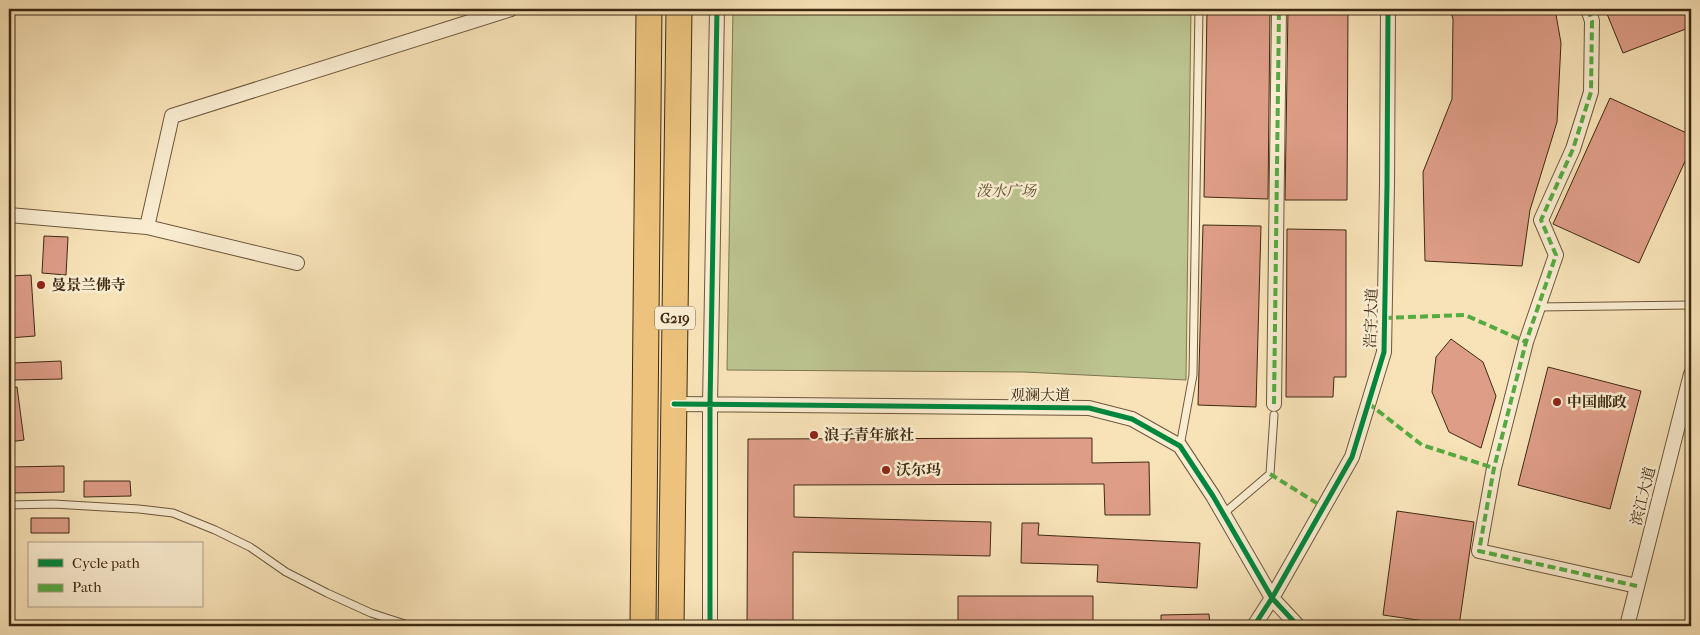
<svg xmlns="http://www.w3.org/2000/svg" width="1700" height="635" viewBox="0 0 1700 635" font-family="'IM FELL French Canon','Noto Serif SC',serif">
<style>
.green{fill:#bcc490;stroke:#7d7751}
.building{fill:#de9d87;stroke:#3e2a12}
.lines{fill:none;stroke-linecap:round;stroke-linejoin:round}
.lane-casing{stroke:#6c583c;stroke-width:9}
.street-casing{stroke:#6c583c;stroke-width:16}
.highway-casing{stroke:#3e2a12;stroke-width:27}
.lane{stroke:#faedd1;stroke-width:7}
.street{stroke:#faedd1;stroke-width:14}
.highway{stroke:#ecc27c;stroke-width:25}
.quiet{stroke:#55ab42;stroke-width:4;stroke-dasharray:8 4;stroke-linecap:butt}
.cycleway-casing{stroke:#faedd1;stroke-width:8}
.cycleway{stroke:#00873e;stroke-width:5}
.poi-dot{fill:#8f2418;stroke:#faedd1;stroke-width:2}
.labels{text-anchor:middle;stroke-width:5;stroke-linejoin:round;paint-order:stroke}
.shield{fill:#faedd1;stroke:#76644b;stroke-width:1}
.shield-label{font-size:14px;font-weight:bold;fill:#3e2a12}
.park-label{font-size:15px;font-style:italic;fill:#5e5032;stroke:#faedd1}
.poi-label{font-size:15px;font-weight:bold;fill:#3e2a12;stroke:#faedd1;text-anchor:start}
.street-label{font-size:15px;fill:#3e2a12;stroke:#faedd1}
</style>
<rect width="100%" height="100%" fill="#f8e3b8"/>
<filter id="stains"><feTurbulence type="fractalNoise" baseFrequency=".004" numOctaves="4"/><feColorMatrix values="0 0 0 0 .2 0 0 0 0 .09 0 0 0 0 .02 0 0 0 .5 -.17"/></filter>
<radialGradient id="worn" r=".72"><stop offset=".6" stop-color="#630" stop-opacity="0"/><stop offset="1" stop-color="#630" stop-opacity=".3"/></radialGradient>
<path class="green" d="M 733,9 L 1191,9 L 1186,380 L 1024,372 L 727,370 Z"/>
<path class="building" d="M 1207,9 L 1270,9 L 1268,199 L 1204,197 Z
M 1288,9 L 1348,9 L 1347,200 L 1285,200 Z
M 1450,9 L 1555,9 L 1561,43 L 1557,122 L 1530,210 L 1522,266 L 1425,261 L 1423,172 L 1452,99 L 1453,19 Z
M 1605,9 L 1689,9 L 1691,14 L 1691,27 L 1623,53 Z
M 1610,98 L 1691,135 L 1691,148 L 1639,263 L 1553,224 Z
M 1203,225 L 1261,226 L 1256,407 L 1198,405 Z
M 1287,229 L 1346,230 L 1346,377 L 1334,377 L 1333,397 L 1286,397 Z
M 44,236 L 68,237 L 66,275 L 42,273 Z
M 31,275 L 35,336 L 9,338 L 9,276 Z
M 1451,339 L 1483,362 L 1496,396 L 1481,448 L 1449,432 L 1432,392 L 1436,357 Z
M 61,361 L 62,379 L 14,380 L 13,363 Z
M 1548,367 L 1641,391 L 1610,509 L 1518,485 Z
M 17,387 L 24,440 L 9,442 L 9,388 Z
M 1092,438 L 1092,463 L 1149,462 L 1150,515 L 1105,515 L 1104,484 L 794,485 L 794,517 L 991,522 L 990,556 L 793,552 L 793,626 L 747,626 L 748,439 Z
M 64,466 L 64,492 L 10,493 L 10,467 Z
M 84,481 L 130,481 L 131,496 L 84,497 Z
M 1397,511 L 1474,522 L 1459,626 L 1383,615 Z
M 31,518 L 69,518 L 69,533 L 31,533 Z
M 1022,523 L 1039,523 L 1038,535 L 1200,543 L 1197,588 L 1097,582 L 1098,565 L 1021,563 Z
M 958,596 L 1093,596 L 1093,626 L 958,626 Z
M 1209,614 L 1210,626 L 1161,626 L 1161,615 Z"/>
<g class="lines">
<defs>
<path id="lane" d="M 1538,307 L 1691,305
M 1180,446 L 1193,375 L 1199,9
M 9,505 L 53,504 L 139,509 L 173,513 L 215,530 L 250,547 L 286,572 L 327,593 L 371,613 L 411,626
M 1223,514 L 1270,474 L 1274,415"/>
<path id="street" d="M 1588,9 L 1592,21 L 1591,92 L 1573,149 L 1541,220 L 1556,255 L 1526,342 L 1494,468 L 1479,551 L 1637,586
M 9,215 L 147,227 L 297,263
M 147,227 L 172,116 L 511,9
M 674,404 L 1089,408 L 1132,419 L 1180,446 L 1213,496 L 1272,598 L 1298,626
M 1274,404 L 1279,9
M 710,626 L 710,405 L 717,9
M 1254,626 L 1272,598 L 1352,457 L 1384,352 L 1387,185 L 1388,9
M 1627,626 L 1691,374"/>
<path id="highway" d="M 643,626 L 649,9
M 671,626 L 679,9"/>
</defs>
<use href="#lane" class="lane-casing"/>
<use href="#street" class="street-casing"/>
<use href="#highway" class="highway-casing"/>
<use href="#lane" class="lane"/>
<use href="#street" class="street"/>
<use href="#highway" class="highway"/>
<path class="quiet" d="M 1588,9 L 1592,21 L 1591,92 L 1573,149 L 1541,220 L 1556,255 L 1526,342 L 1494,468 L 1479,551 L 1637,586
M 1384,318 L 1465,315 L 1526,342
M 1368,403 L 1422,445 L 1494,468
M 1274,404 L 1279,9
M 1270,474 L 1323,507"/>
<defs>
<path id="cycleway" d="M 674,404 L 1089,408 L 1132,419 L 1180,446 L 1213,496 L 1272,598 L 1298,626
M 710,626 L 710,405 L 717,9
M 1254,626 L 1272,598 L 1352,457 L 1384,352 L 1387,185 L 1388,9"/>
</defs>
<use href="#cycleway" class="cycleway-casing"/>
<use href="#cycleway" class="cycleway"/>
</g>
<g class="poi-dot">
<circle cx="41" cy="285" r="5"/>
<circle cx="1557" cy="402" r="5"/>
<circle cx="814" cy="435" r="5"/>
<circle cx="886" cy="470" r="5"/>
</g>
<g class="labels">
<rect class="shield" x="655" y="306.5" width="40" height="23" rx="4"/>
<g class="shield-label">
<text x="675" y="323">G219</text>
</g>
<g class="park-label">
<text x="1006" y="196">泼水广场</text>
</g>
<g class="poi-label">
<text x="51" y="290">曼景兰佛寺</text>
<text x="1567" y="407">中国邮政</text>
<text x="824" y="440">浪子青年旅社</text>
<text x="896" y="475">沃尔玛</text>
</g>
<g class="street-label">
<text transform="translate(1371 318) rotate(-88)" y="5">浩宇大道</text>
<text x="1040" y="400">观澜大道</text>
<text transform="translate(1643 496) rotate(-76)" y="5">滨江大道</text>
</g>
</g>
<rect width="1700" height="635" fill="none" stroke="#f8e3b8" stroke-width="30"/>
<rect x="10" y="10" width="1680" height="615" fill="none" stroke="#3e2a12" stroke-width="2.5"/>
<rect x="15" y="15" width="1670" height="605" fill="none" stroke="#3e2a12"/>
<rect x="28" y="542" width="175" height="65" fill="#faedd1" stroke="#af9f85"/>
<rect x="38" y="559" width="25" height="8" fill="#00873e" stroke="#af9f85"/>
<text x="72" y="568" font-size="15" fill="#3e2a12">Cycle path</text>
<rect x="38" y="584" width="25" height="8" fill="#55ab42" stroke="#af9f85"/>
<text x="72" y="592" font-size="15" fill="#3e2a12">Path</text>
<rect width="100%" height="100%" filter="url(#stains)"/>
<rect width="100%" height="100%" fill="url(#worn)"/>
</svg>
